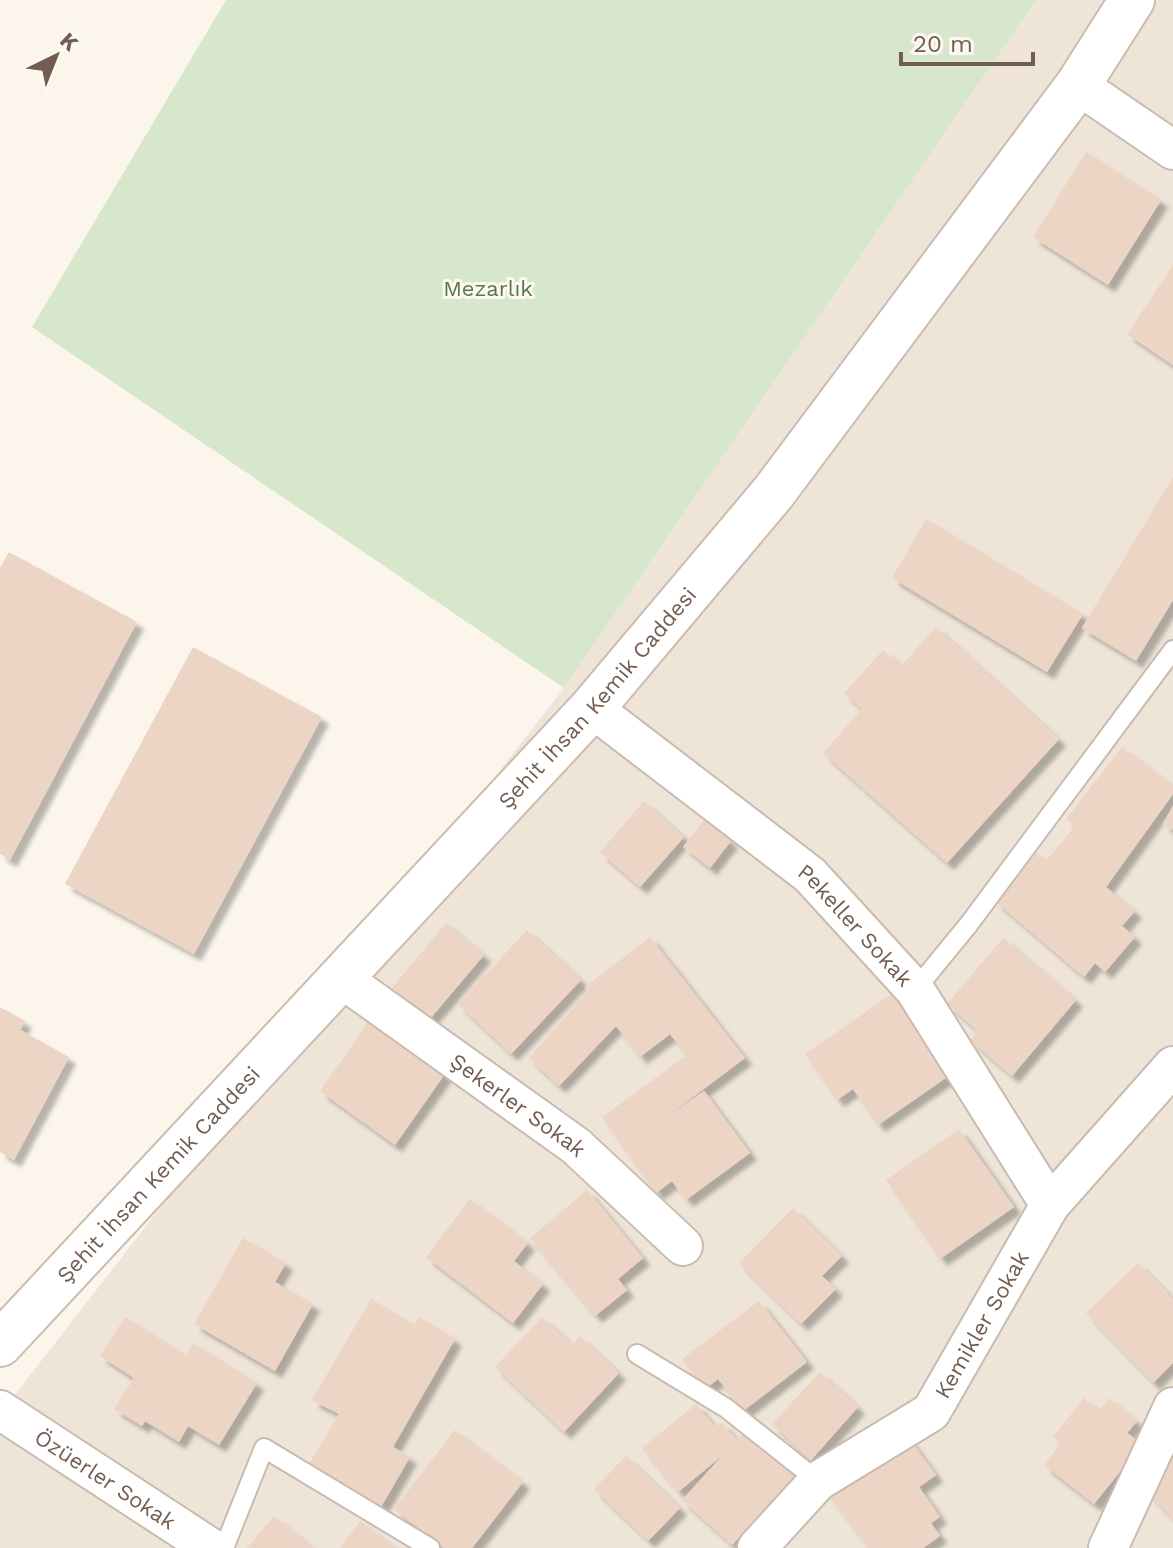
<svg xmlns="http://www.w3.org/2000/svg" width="1173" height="1548" viewBox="0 0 1173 1548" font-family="'Work Sans',sans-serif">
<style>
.residential{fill:#eee4d8}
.green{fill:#d7e7cb}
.building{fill:#edd5c6;filter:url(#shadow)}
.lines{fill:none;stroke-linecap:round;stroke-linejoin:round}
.lane-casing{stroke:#c9bbaf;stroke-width:22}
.street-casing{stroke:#c9bbaf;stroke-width:42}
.secondary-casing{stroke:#ccbbae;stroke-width:48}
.lane{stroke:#fff;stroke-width:18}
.street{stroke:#fff;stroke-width:38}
.secondary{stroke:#fff;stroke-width:44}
.labels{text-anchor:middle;stroke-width:6;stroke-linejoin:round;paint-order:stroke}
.park-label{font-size:22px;fill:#58784a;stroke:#fdf9f2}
.street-label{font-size:22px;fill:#735d51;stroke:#fdf9f2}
</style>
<defs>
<filter id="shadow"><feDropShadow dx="7" dy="7" stdDeviation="2" flood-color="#0004"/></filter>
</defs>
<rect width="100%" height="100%" fill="#fbf5eb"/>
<path class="residential" d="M 1036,0 L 1173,0 L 1173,1548 L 0,1548 L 0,1414 L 564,688 Z"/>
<path class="green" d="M 226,0 L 1036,0 L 564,688 L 32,327 Z"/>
<path class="building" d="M 1086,152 L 1161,200 L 1108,285 L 1033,237 Z
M 1173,265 L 1173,365 L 1127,334 Z
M 1173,477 L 1173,600 L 1136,661 L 1082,628 Z
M 926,519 L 1083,614 L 1047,672 L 892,578 Z
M 9,552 L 137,622 L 10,860 L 0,854 L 0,568 Z
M 936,627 L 1059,739 L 947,863 L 823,753 L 862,709 L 844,693 L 883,650 L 901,666 Z
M 193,647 L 322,717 L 194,954 L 65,884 Z
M 1122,747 L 1173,786 L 1173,794 L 1106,887 L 1135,911 L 1122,926 L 1135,937 L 1105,972 L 1095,963 L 1084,977 L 995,901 L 1036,852 L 1046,861 L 1075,826 L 1066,819 Z
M 644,801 L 684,837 L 640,887 L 600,852 Z
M 1173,806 L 1173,830 L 1163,824 Z
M 705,819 L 731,841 L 710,868 L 683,847 Z
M 446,923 L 484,955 L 429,1020 L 392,988 Z
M 527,930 L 581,980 L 511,1054 L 458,1004 Z
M 650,937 L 745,1058 L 665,1118 L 704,1091 L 750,1153 L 686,1200 L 672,1181 L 656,1193 L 602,1117 L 687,1055 L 670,1034 L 640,1057 L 616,1026 L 559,1086 L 529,1058 L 588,991 L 585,987 Z
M 1003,938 L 1076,1000 L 1012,1076 L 970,1040 L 978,1031 L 947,1004 Z
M 893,993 L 950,1075 L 878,1125 L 853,1089 L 837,1100 L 805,1054 Z
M 0,1007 L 25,1021 L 20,1030 L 69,1057 L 14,1160 L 0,1152 Z
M 371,1018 L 447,1071 L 395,1145 L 320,1091 Z
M 959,1129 L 1014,1207 L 940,1259 L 886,1180 Z
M 587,1190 L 643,1258 L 618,1279 L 627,1290 L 595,1316 L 530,1238 Z
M 470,1199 L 528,1243 L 514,1261 L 543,1284 L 513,1323 L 426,1257 Z
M 793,1208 L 842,1256 L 822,1276 L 836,1289 L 801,1324 L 739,1263 Z
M 243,1238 L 286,1263 L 275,1282 L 313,1304 L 275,1371 L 194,1324 Z
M 1138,1263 L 1173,1299 L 1173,1363 L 1153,1383 L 1086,1313 Z
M 371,1299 L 414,1325 L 419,1317 L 455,1339 L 393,1447 L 410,1457 L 381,1507 L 309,1464 L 339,1414 L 312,1400 Z
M 759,1301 L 807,1362 L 743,1411 L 718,1379 L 705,1389 L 682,1359 Z
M 125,1317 L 187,1356 L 193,1343 L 257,1383 L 219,1445 L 188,1426 L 179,1442 L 145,1421 L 142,1426 L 114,1409 L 134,1378 L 100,1356 Z
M 542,1317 L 572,1345 L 580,1336 L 619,1373 L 564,1432 L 495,1367 Z
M 820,1372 L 858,1407 L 811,1460 L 772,1424 Z
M 1084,1398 L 1099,1410 L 1109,1398 L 1137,1421 L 1127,1433 L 1142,1444 L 1094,1504 L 1044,1465 L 1061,1443 L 1053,1437 Z
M 696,1404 L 714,1426 L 722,1423 L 737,1440 L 745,1431 L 795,1476 L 732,1545 L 682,1500 L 724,1454 L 678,1492 L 642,1448 Z
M 455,1430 L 523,1482 L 472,1548 L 444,1548 L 394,1509 Z
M 904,1432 L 936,1475 L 919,1487 L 940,1517 L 931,1523 L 940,1536 L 923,1548 L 868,1548 L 825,1490 Z
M 1173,1451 L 1173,1519 L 1147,1492 Z
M 626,1456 L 680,1508 L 648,1541 L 594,1489 Z
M 274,1516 L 313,1548 L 247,1548 Z
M 360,1521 L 397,1548 L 340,1548 Z"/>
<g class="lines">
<defs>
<path id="lane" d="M 915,990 L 969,924 L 1173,650
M 637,1354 L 726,1408 L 818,1481
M 224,1548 L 264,1448 L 430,1548"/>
<g id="street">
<path d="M 1078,85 L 1173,150"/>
<path id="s1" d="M 592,708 L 810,875 L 915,990 L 1050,1205"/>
<path id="s2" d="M 341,978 L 576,1146 L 683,1246"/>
<path id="s3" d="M 0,1410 L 211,1548"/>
<path id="s4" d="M 757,1548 L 818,1481 L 931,1412 L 1050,1205 L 1173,1066"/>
<path d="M 1108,1548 L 1173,1407"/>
</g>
<g id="secondary">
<path id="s5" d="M 0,1344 L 592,708 L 773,493 L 1078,85 L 1132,0"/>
</g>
</defs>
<use href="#lane" class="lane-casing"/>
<use href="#street" class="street-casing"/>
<use href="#secondary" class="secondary-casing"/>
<use href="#lane" class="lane"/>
<use href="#street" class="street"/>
<use href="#secondary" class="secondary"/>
</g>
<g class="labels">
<g class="park-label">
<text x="488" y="296">Mezarlık</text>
</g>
<g class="street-label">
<text dy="8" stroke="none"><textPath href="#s5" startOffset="880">Şehit İhsan Kemik Caddesi</textPath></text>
<text dy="8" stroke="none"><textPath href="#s1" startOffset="342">Pekeller Sokak</textPath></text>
<text dy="8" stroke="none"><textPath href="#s2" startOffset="218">Şekerler Sokak</textPath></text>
<text dy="8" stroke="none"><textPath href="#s5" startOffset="232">Şehit İhsan Kemik Caddesi</textPath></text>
<text dy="8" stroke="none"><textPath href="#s4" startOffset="324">Kemikler Sokak</textPath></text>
<text dy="8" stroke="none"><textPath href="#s3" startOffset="126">Özüerler Sokak</textPath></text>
</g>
</g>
<g transform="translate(56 56) rotate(43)" stroke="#fdf9f2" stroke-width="6" paint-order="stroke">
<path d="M0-6L14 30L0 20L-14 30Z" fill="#735d51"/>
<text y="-12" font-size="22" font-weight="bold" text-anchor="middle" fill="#735d51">K</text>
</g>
<path d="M901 52v12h132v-12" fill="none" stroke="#735d51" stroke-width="4"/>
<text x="913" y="52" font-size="24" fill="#735d51" stroke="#fdf9f2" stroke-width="6" paint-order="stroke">20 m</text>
</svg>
